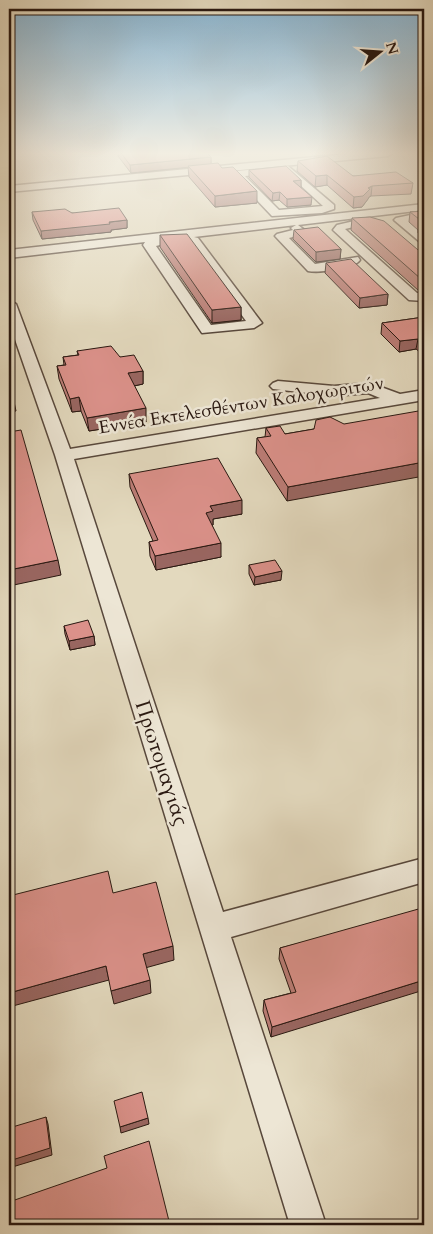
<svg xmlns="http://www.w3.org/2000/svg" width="433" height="1234" viewBox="0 0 433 1234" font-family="Cardo,serif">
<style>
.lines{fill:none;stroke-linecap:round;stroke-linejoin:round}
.minor-casing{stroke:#58483c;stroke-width:3}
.minor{fill:#ede6d5;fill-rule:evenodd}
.wall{fill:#bc7d77;stroke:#291811}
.shaded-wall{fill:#996661;stroke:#291811}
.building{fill:#db918a;stroke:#291811}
.labels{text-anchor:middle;stroke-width:5;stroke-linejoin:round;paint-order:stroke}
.far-street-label{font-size:18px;fill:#291811;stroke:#ede6d5}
.street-label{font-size:21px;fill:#291811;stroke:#ede6d5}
</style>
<rect width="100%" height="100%" fill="#e3d9be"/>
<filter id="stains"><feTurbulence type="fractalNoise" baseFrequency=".004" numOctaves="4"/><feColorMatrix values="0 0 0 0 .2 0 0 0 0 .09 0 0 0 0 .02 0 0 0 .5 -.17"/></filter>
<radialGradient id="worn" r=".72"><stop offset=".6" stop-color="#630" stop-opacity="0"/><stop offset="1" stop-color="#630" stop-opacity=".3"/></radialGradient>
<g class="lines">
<defs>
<path id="minor" d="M 357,153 L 393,153 L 388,156 L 9,192 L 9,186 Z
M 288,166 L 334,205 L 334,209 L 322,213 L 272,216 L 232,174 L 237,171 ZM 286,172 L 323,206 L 279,210 L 245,176 Z
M 424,204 L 424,210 L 298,225 L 307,232 L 305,234 L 289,238 L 315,264 L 358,257 L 360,260 C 354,269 319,273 308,271 L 275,236 L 277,234 L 293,230 L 291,228 L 296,225 L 194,237 L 198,238 L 262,323 L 254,328 L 202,333 L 143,245 L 145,242 L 9,258 L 9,250 ZM 172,242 L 191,244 L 246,321 L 211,325 L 156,246 Z
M 420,213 L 424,214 L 424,218 L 409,222 L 424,234 L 424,244 L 420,242 L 394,220 L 396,218 Z
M 363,219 L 367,220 L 367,224 L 345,229 L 417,293 L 424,293 L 424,301 L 409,300 L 333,230 L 337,225 Z
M 9,300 L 16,304 L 70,449 L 380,398 L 368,393 L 334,396 L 273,389 L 270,386 L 273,383 L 278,381 L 334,386 L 370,383 L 400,394 L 424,390 L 424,400 L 74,459 L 223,912 L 424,858 L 424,882 L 231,937 L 326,1225 L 290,1225 L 55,455 L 9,322 Z"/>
</defs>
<use href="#minor" class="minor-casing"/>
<use href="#minor" class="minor"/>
</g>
<path class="wall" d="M 118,153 L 207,153 L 211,157 L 211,164 L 222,168 L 257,203 L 215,207 L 189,177 L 188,167 L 131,173 L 118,156 Z
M 298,161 L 353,176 L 413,183 L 411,194 L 371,196 L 369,197 L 368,199 L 362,207 L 353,208 L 327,185 L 315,187 L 297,171 Z
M 249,170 L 301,180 L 301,188 L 311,205 L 287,207 L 279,200 L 272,201 L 249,177 Z
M 424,211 L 424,238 L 418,233 L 418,230 L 409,222 L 410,212 Z
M 32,212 L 72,213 L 127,220 L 127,228 L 111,230 L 111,232 L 42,239 L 33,220 Z
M 352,218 L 424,255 L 424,292 L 419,291 L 351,230 Z
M 294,230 L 341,249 L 340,259 L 316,262 L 293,239 Z
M 160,235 L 241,307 L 241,320 L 212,323 L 160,247 Z
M 326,263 L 388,294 L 387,305 L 359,308 L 325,273 Z
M 424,317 L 424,355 L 416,349 L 399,352 L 381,334 L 382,323 Z
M 77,351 L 120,357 L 143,371 L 143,384 L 134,386 L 146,422 L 89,431 L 81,411 L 72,412 L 59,379 L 57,366 L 64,365 L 63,357 L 78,355 Z
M 330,417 L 287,501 L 256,453 L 257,438 L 265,437 L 266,428 L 285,434 L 314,429 Z
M 129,474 L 242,514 L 213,519 L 213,525 L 212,525 L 221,557 L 156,570 L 150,556 L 149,542 L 153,541 L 130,487 Z
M 249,565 L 281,580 L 254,585 L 249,574 Z
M 64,626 L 94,636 L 95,645 L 70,650 L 65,634 Z
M 424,912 L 271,1037 L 263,1011 L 264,1000 L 291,993 L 279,959 L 280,948 Z"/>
<path class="shaded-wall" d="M 211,157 L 211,165 L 131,173 L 130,165 Z
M 327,175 L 327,185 L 315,187 L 316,176 Z
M 301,180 L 301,188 L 293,181 Z
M 372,186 L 371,196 L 369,197 L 368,199 L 362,207 L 353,208 L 354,197 Z
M 257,191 L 257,203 L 215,207 L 215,196 Z
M 280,192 L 279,200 L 272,201 L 273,193 Z
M 312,197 L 311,205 L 287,207 L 287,199 Z
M 127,220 L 127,228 L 111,230 L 111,232 L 42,239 L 41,231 Z
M 341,249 L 340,259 L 316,262 L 316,252 Z
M 388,294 L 387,305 L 359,308 L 360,298 Z
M 241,307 L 241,320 L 212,323 L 212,310 Z
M 418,339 L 416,349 L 399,352 L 400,341 Z
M 143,371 L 143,384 L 129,387 L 128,373 Z
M 13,397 L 16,411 L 9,412 L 9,398 Z
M 79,397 L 81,411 L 72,412 L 70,399 Z
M 146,408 L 146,422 L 89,431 L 87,418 Z
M 424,462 L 424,476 L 287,501 L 288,487 Z
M 242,500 L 242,514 L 213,519 L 213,525 L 206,526 L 206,513 L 210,506 Z
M 221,543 L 221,557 L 156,570 L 155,556 Z
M 58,560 L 61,575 L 9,586 L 9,570 Z
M 282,571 L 281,580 L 254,585 L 255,577 Z
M 94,636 L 95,645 L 70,650 L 69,641 Z
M 173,946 L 174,960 L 145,968 L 143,954 Z
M 106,966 L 109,980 L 9,1007 L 9,993 Z
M 150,980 L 151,993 L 114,1004 L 111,991 Z
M 424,980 L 424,990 L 271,1037 L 272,1027 Z
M 46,1117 L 48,1124 L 52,1155 L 9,1168 L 9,1161 Z
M 148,1118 L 149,1124 L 121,1133 L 120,1127 Z"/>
<path class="building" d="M 121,153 L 207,153 L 211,157 L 130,165 Z
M 327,156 L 353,176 L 396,172 L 413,183 L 372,186 L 368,188 L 370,189 L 363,196 L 354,197 L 327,175 L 316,176 L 298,161 Z
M 218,163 L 222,168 L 233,167 L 257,191 L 215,196 L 188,166 Z
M 286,166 L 301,180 L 293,181 L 312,197 L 287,199 L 280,192 L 273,193 L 249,170 Z
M 119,208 L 127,220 L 109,222 L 110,224 L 41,231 L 32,212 L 65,209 L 72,213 Z
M 424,211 L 424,228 L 419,224 L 424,223 L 410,212 Z
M 370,217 L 384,221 L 424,255 L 424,279 L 421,279 L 352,218 Z
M 318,227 L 341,249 L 316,252 L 294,230 Z
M 187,234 L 241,307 L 212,310 L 160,235 Z
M 351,259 L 388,294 L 360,298 L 326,263 Z
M 424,317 L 424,343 L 418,339 L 400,341 L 382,323 Z
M 111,346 L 120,357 L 134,355 L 143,371 L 128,373 L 146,408 L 87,418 L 79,397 L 70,399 L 57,366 L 66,365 L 63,357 L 79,355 L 77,351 Z
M 10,384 L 13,397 L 9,398 L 9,385 Z
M 424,410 L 424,462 L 288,487 L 257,438 L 271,436 L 266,428 L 280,426 L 285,434 L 314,429 L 316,420 L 330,417 L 344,424 Z
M 21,430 L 58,560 L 9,570 L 9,432 Z
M 218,458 L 242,500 L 210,506 L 213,511 L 206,513 L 221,543 L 155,556 L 149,542 L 158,540 L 129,474 Z
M 275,560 L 282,571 L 255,577 L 249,565 Z
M 88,620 L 94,636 L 69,641 L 64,626 Z
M 108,871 L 113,893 L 156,882 L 173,946 L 143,954 L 150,980 L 111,991 L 106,966 L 9,993 L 9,896 Z
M 422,908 L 424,912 L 424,980 L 272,1027 L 264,1000 L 296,992 L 280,948 Z
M 142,1092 L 148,1118 L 120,1127 L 114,1101 Z
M 46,1117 L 50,1148 L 9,1161 L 9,1128 Z
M 149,1141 L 170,1225 L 9,1225 L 9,1202 L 107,1168 L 104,1156 Z"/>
<linearGradient id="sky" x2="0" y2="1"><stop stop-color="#87b6d5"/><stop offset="0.47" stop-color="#f2eee2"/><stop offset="1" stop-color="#f2eee2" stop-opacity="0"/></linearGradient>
<rect width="433" height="326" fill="url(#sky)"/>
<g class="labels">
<g class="far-street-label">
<text transform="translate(241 405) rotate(-9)" y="6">Εννέα Εκτελεσθέντων Καλοχωριτών</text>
</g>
<g class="street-label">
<text transform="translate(162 763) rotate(72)" y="7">Πρωτομαγιάς</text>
</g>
</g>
<rect width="433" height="1234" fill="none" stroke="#e3d9be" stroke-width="30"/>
<rect x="10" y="10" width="413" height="1214" fill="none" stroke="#291811" stroke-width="2.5"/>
<rect x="15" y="15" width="403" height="1204" fill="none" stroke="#291811"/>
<g transform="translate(380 52) rotate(73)" stroke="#ede6d5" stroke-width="4" paint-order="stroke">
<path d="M0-4L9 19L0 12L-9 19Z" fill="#291811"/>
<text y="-8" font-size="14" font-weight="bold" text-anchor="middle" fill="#291811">N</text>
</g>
<rect width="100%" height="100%" filter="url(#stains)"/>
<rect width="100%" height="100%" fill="url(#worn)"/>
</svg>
